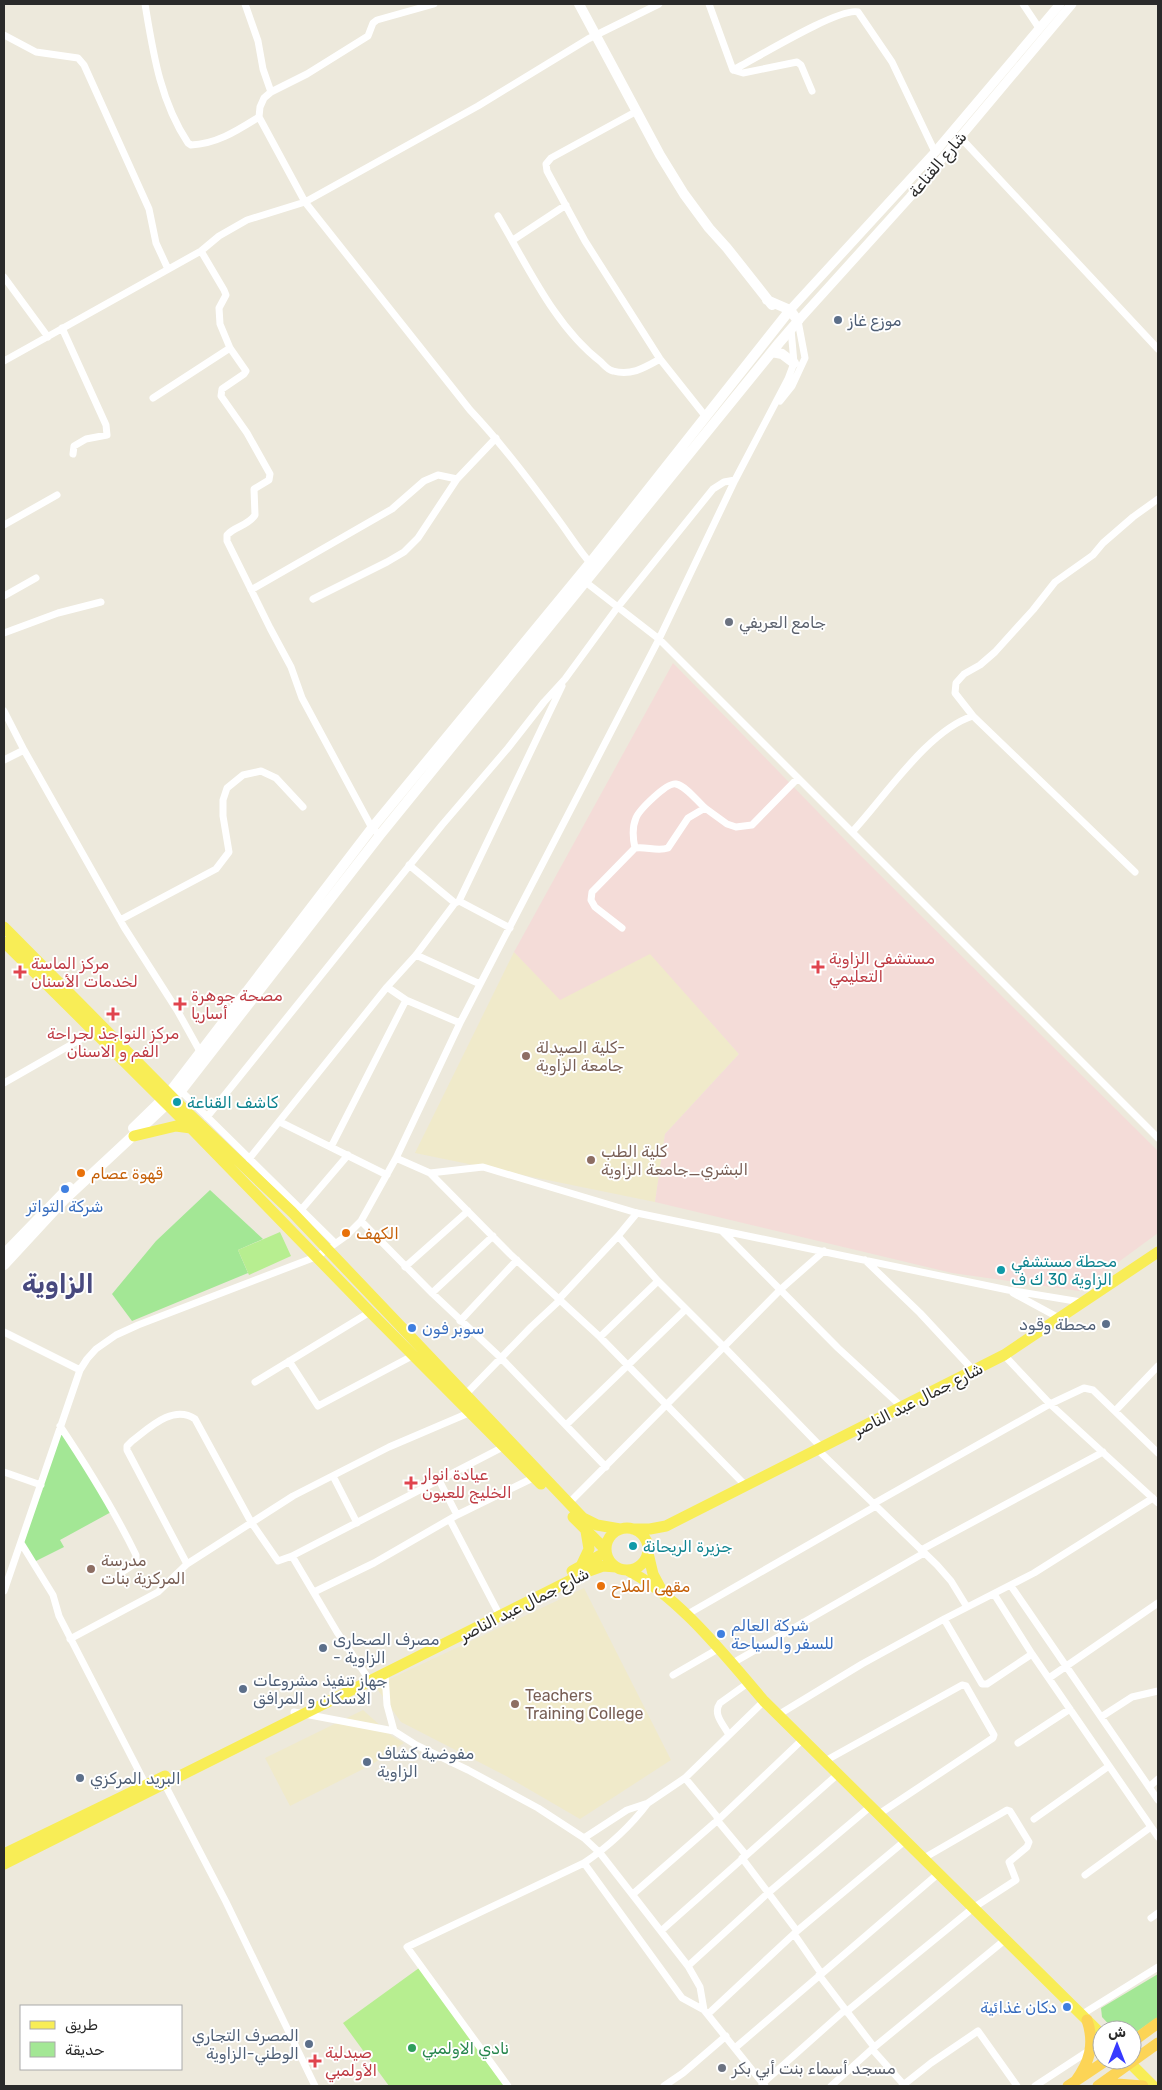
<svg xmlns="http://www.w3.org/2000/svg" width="1162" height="2090" viewBox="0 0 1162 2090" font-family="Rubik,Vazirmatn,sans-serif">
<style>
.education{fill:#f0eaca}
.medical{fill:#f4dcd8}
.green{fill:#a3e795}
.pitch{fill:#b7ee90}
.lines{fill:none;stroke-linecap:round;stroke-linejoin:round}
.minor{stroke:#fff;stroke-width:7}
.tertiary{stroke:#fff;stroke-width:9}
.secondary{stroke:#fff;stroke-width:10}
.primary{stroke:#f8ed56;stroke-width:11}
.trunk{stroke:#fcd456;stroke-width:11}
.service-dot{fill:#5c6f8a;stroke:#fff;stroke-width:2}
.worship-dot{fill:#6b7280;stroke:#fff;stroke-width:2}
.health-dot{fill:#e0444e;stroke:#fff;stroke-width:2}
.education-dot{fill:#8d6e63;stroke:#fff;stroke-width:2}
.culture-dot{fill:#0f9aa8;stroke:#fff;stroke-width:2}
.food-dot{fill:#e8710a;stroke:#fff;stroke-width:2}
.shop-dot{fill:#3f7fe0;stroke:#fff;stroke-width:2}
.leisure-dot{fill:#2e9e5b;stroke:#fff;stroke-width:2}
.labels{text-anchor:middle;stroke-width:4;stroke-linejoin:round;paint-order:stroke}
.street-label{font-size:16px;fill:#2a2a2a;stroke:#fff}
.service-label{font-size:16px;fill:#4e5e75;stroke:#fff;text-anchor:start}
.worship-label{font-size:16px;fill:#5b616d;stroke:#fff;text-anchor:start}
.health-label{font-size:16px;fill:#be3a42;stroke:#fff;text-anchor:start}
.education-label{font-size:16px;fill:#785e54;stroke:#fff;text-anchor:start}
.culture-label{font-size:16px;fill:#0d838f;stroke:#fff;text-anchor:start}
.food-label{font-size:16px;fill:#c56008;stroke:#fff;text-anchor:start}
.shop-label{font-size:16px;fill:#366cbe;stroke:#fff;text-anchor:start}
.leisure-label{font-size:16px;fill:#27864d;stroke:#fff;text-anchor:start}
.town-label{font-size:26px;font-weight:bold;fill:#48497e;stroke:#fff}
</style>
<rect width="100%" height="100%" fill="#ede9dc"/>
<path class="education" d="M 514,952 L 560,999 L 650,953 L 739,1054 L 665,1134 L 655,1202 L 415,1153 Z
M 584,1588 L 671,1760 L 580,1819 L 506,1776 L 401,1722 L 375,1686 Z
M 363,1710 L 392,1736 L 404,1743 L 371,1765 L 290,1806 L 265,1758 Z"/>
<path class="medical" d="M 673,663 L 853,848 L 1158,1151 L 1158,1233 L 1079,1291 L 952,1273 L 655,1202 L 665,1134 L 739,1054 L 650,954 L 560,1000 L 514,952 Z"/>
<path class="green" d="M 210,1190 L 263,1239 L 238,1250 L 248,1273 L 132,1321 L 112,1294 L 156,1241 Z
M 60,1426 L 113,1511 L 60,1540 L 64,1547 L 34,1562 L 22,1543 Z
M 1158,1974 L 1158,2017 L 1132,2035 L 1132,2030 L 1114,2030 L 1102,2017 L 1101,2008 Z"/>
<path class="pitch" d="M 280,1232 L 291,1256 L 249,1275 L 238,1250 Z
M 419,1968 L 506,2086 L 389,2086 L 343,2023 Z"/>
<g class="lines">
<path class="minor" d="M 145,4 C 153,52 160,101 188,143 L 191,145 C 217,144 238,130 259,117
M 245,4 L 258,41 L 263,69 L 271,92
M 434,4 L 377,20 L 373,23 L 368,36 L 307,74 L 271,92 L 264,98 L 260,107 L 259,117 L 305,202 L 470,410 C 503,445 532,484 560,522 C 571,537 580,552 592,565
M 709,4 L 733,70 L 743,73 L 797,62 L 801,65 L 812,91
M 1023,4 L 1039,28
M 4,35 L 36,52 L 78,58 L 84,65 L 149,209 L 156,243 L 168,269
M 733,70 C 755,59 839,7 858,12 L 892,62 L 935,152
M 637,111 L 551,158 L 546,164 L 547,171 L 585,241 L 660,359 L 706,417
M 960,137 L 1158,349
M 498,216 C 527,265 555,327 601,362 C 604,365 608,370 613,371 C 631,376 644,368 660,359
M 513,240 L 566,205
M 201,251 L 224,290 L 226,295 L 219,308 L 220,324 L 230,348 L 246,371 L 244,374 L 222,389 L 221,396 L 247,433 L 270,474 L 269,480 L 254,489 L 255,515 C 248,526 235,526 227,535 L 227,541 L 270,628 L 291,667 L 302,698 L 372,828 L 380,835
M 4,277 L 48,337
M 62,328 L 106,425 L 107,435 L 86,439 L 74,446 L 73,454
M 4,361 L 201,251 L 219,236 L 247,220 L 305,202 L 478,106 L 588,39 L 659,4
M 153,398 L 230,348
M 780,401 L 792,386 L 805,358 L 798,321
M 4,525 L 57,495
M 583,580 L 659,639 L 1158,1138
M 251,590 L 392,509 L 424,481 L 438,475 L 457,479
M 4,596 L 36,578
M 313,599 L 387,562 L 404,552 L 418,538 L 457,479 L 496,438
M 4,633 L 58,613 L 101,602
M 4,711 L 24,750 L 124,927 L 177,1010 L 202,1055
M 973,716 L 955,693 L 956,683 L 964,674 L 980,665 L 995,652 L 1033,610 L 1055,582 L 1093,555 L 1103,543 L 1133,517 L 1158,499
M 4,760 L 24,750
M 852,832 C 884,798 928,730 973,716 L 1135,872
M 635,848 C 633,839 632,827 636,818 C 639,810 667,782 676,784 C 686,786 697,801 705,808
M 409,865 L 455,903
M 459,901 L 510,928
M 120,920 L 216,869 L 229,852 L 223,816 L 223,800 L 227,788 L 243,775 L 261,771 L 276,778 L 303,807
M 622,928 L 595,907 L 591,900 L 592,892 L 635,848 C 646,846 657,852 668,848 L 688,818 L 705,808 L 727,824 L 736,827 L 752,825 L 798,778
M 416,955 L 480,984
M 387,987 L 406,1000 L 460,1023
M 4,1083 L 95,1031
M 181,1091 L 335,1243
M 207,1117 L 442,825 L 508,748 L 544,702 L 565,679 L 617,608 L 713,489 L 724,482 L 735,480
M 280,1122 L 387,1175
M 331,1147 L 406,1000
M 396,1158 L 430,1173 L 483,1167 L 637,1213 L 1008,1290 L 1081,1302
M 249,1159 L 387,987 L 416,955 L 455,903 L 459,901 L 562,686
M 430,1173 L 510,1254 L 600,1337 L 745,1485
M 301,1210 L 348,1155
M 361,1221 L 432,1293 L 502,1359 L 606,1467
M 722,1231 L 838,1348 L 902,1407
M 618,1236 L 658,1281 L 725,1348 L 822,1448
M 865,1260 L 920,1313 L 973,1370
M 405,1267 L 468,1211
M 432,1293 L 493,1236
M 1013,1293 L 1061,1319
M 559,1299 L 618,1236 L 637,1213
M 460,1321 L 517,1260
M 4,1332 L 80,1370
M 600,1337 L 658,1281
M 1004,1355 L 1050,1404 L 1158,1503
M 289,1361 L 318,1406 L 414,1355
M 255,1382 L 370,1312
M 466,1394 L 531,1327 L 560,1300
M 1115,1411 L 1158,1366
M 566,1425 L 686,1309
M 60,1426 C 88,1468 114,1510 136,1555 L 136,1563 L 119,1574
M 818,1450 L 937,1565 L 951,1581 L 967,1607
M 4,1472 L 41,1485
M 333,1476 L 357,1523
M 440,1482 L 457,1515
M 569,1503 L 781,1289 L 824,1251
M 873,1504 L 1050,1404 L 1084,1388 L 1093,1390 L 1158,1453
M 450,1520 L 497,1610
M 21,1543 L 53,1595 L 59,1616 L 146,1785
M 921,1550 L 1103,1452
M 292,1556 L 337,1632 L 370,1681
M 187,1564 L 127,1450 L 127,1446 L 132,1441 C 149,1428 173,1404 195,1419 L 251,1522 L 278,1561 L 292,1556 L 505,1446
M 1011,1586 L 1158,1800
M 4,1591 L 80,1370 L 87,1359 L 96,1349 L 116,1335 L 138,1325 L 318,1256 L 346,1236 L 361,1221 L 396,1158 L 460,1023 L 659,639 L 735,480 L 788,379 L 794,363 L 791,329
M 314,1592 L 374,1563 L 457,1515 L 535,1477
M 994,1594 L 1032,1654 L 1158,1837
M 686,1615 L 876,1506
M 944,1619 L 982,1684 L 987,1684 L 1032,1654
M 70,1639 L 158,1592 L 187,1564 L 293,1496 L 389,1447 L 471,1412
M 731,1664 L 924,1553
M 385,1674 L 387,1705 L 394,1731
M 673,1675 L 718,1649
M 1049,1678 L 1158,1603
M 294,1712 L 394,1731 L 416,1745 L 468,1770 L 538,1808 L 584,1838 L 600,1853 L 688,1966 L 700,1987 L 704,2010
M 778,1715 L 862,1664 L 944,1619 L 1034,1573 L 1153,1498
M 1101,1717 L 1132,1697 L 1158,1691
M 729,1735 C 724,1725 712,1714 720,1703 L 748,1683
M 1018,1743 L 1070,1709
M 825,1761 L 962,1685 L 966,1686 L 994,1735 L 993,1738 L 879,1814
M 685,1778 L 719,1819
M 163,1781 L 226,1902 L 315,2086
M 1149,1787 L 1158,1779
M 1034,1819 L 1109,1766
M 717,1820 L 746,1855
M 584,1838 L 627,1810 L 648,1803 L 685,1778 L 764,1701
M 742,1858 L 797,1931
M 584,1863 L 682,1998 L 704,2010 L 765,2086
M 1085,1875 L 1151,1827
M 633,1894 L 719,1819 L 803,1739
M 1151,1918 L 1158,1913
M 661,1931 L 838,1774
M 794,1934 L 821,1973
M 688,1966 L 768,1893 L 871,1806
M 819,1975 L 874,2047
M 846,2012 L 973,1908 L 1016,1880 L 1009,1862 L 1027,1847 L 1029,1842 L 1010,1811 L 1007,1810 L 924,1858
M 708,2014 L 797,1931 L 906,1840
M 1081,2015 L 1158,1967
M 735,2048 L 939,1873
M 872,2049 L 905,2086
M 762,2084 L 845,2010
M 508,2086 L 407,1947 L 584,1863 C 609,1846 630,1827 648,1803
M 664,2086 L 683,2073 L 726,2036
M 831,2086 L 872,2049 L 1006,1939
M 902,2086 L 931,2063 L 978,2031 L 1017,2086
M 1035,2086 L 1090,2050"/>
<path class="tertiary" d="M 790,310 L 935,152 L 1060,4
M 798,321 L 910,197 L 1072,4"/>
<path class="secondary" d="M 579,4 L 660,155 L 684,194 L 709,228 L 727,248 L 772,305
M 772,352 L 782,354 L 794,363
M 133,1128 L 169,1093 L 372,828 L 590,563 L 790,310
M 4,1254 L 69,1187
M 4,1265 L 64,1200 L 181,1091 L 380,835 L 779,343 L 798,321 L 790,310 L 767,300"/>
<path class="primary" d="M 4,927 L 186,1111 L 292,1212 L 583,1518 L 597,1525 L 620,1529
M 4,942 L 191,1128 L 370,1312 L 541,1484
M 134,1136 L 176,1126 L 191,1128
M 573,1517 L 606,1550
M606 1549a21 21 0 1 1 42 0a21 21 0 1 1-42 0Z
M 633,1529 L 650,1529 L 666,1526 L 1004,1355 L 1158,1252
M 648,1553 L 653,1574 L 661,1589
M 581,1566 L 589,1549 L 586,1531
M 627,1570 C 678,1595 727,1658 764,1701 L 1102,2035
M 572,1571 L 606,1552
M 4,1854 L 165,1776
M 4,1864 L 589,1571 L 603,1566 L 616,1567
M 1127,2060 L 1153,2086"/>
<path class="trunk" d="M 1132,2042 L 1158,2023
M 1075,2082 C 1090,2062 1095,2044 1087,2020
M 1068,2086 L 1107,2060
M 1098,2086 L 1158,2043
M 1102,2086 L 1117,2084 L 1143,2086"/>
</g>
<g class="service-dot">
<circle cx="838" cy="320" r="5"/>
<circle cx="1106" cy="1324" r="5"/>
<circle cx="323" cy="1648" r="5"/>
<circle cx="243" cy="1689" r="5"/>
<circle cx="367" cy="1762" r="5"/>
<circle cx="80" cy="1778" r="5"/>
<circle cx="309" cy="2044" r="5"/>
</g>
<g class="worship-dot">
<circle cx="729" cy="622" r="5"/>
<circle cx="722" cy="2068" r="5"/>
</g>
<g class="health-dot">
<path d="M815.5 959.5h5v5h5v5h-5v5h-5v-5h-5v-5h5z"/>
<path d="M17.5 964.5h5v5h5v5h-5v5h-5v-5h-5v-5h5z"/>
<path d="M177.5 996.5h5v5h5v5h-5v5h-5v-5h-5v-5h5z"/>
<path d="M110.5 1006.5h5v5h5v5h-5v5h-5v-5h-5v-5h5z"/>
<path d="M408.5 1475.5h5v5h5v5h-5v5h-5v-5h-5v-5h5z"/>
<path d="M312.5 2053.5h5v5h5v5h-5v5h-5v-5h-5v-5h5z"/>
</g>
<g class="education-dot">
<circle cx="526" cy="1056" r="5"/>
<circle cx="591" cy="1160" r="5"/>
<circle cx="91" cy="1569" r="5"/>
<circle cx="515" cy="1704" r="5"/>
</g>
<g class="culture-dot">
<circle cx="177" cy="1102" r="5"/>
<circle cx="1001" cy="1270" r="5"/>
<circle cx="633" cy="1546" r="5"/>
</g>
<g class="food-dot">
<circle cx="81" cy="1173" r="5"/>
<circle cx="346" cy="1233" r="5"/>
<circle cx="601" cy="1586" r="5"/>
</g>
<g class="shop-dot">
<circle cx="65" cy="1189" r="5"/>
<circle cx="412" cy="1328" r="5"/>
<circle cx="721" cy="1634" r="5"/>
<circle cx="1067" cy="2007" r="5"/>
</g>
<circle class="leisure-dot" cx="412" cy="2048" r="5"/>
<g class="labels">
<g class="street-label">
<text transform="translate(937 164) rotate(-50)" y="6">شارع القناعة</text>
<text transform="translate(918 1399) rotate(-27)" y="6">شارع جمال عبد الناصر</text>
<text transform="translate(524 1604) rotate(-27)" y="6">شارع جمال عبد الناصر</text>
</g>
<g class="service-label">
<text x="848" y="326">موزع غاز</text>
<text x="1096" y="1330" text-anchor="end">محطة وقود</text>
<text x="333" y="1645">مصرف الصحارى<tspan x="333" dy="18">- الزاوية</tspan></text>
<text x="253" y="1686">جهاز تنفيذ مشروعات<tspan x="253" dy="18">الاسكان و المرافق</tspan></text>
<text x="377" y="1759">مفوضية كشاف<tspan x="377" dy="18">الزاوية</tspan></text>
<text x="90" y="1784">البريد المركزي</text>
<text x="299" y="2041" text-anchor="end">المصرف التجاري<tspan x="299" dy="18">الوطني-الزاوية</tspan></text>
</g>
<g class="worship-label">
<text x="739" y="628">جامع العريفي</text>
<text x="732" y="2074">مسجد أسماء بنت أبي بكر</text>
</g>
<g class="health-label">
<text x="829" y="964">مستشفى الزاوية<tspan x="829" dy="18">التعليمي</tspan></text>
<text x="31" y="969">مركز الماسة<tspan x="31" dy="18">لخدمات الأسنان</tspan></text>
<text x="191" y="1001">مصحة جوهرة<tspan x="191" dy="18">أساريا</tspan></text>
<text x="113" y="1039" text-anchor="middle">مركز النواجذ لجراحة<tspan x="113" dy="18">الفم و الاسنان</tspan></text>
<text x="422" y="1480">عيادة انوار<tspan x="422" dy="18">الخليج للعيون</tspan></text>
<text x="325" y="2058">صيدلية<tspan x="325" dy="18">الأولمبي</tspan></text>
</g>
<g class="education-label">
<text x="536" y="1053">كلية الصيدلة-<tspan x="536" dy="18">جامعة الزاوية</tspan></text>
<text x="601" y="1157">كلية الطب<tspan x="601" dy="18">البشري_جامعة الزاوية</tspan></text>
<text x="101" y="1566">مدرسة<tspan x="101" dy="18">المركزية بنات</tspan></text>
<text x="525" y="1701">Teachers<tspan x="525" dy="18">Training College</tspan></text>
</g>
<g class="culture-label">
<text x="187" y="1108">كاشف القناعة</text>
<text x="1011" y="1267">محطة مستشفي<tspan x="1011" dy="18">الزاوية 30 ك ف</tspan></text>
<text x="643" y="1552">جزيرة الريحانة</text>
</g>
<g class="food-label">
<text x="91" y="1179">قهوة عصام</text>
<text x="356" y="1239">الكهف</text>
<text x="611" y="1592">مقهى الملاح</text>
</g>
<g class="shop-label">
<text x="65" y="1212" text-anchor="middle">شركة التواتر</text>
<text x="422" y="1334">سوبر فون</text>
<text x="731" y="1631">شركة العالم<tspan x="731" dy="18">للسفر والسياحة</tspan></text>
<text x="1057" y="2013" text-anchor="end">دكان غذائية</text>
</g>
<g class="leisure-label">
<text x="422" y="2054">نادي الاولمبي</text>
</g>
<g class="town-label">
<text x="58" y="1293">الزاوية</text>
</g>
</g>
<rect width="1162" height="2090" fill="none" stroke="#2a2a2a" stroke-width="10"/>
<rect x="20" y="2005" width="162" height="65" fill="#ffffff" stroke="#aaaaaa"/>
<rect x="30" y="2021" width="25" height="8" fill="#f8ed56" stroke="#aaaaaa"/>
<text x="65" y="2030" font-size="15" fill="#2a2a2a">طريق</text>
<rect x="30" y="2042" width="25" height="15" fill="#a3e795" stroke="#aaaaaa"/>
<text x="65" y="2055" font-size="15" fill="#2a2a2a">حديقة</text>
<g transform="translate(1117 2045)"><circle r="24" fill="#ffffff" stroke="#aaaaaa"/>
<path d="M0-4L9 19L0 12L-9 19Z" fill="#373aff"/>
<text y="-8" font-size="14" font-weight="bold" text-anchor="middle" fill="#2a2a2a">ش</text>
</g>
</svg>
